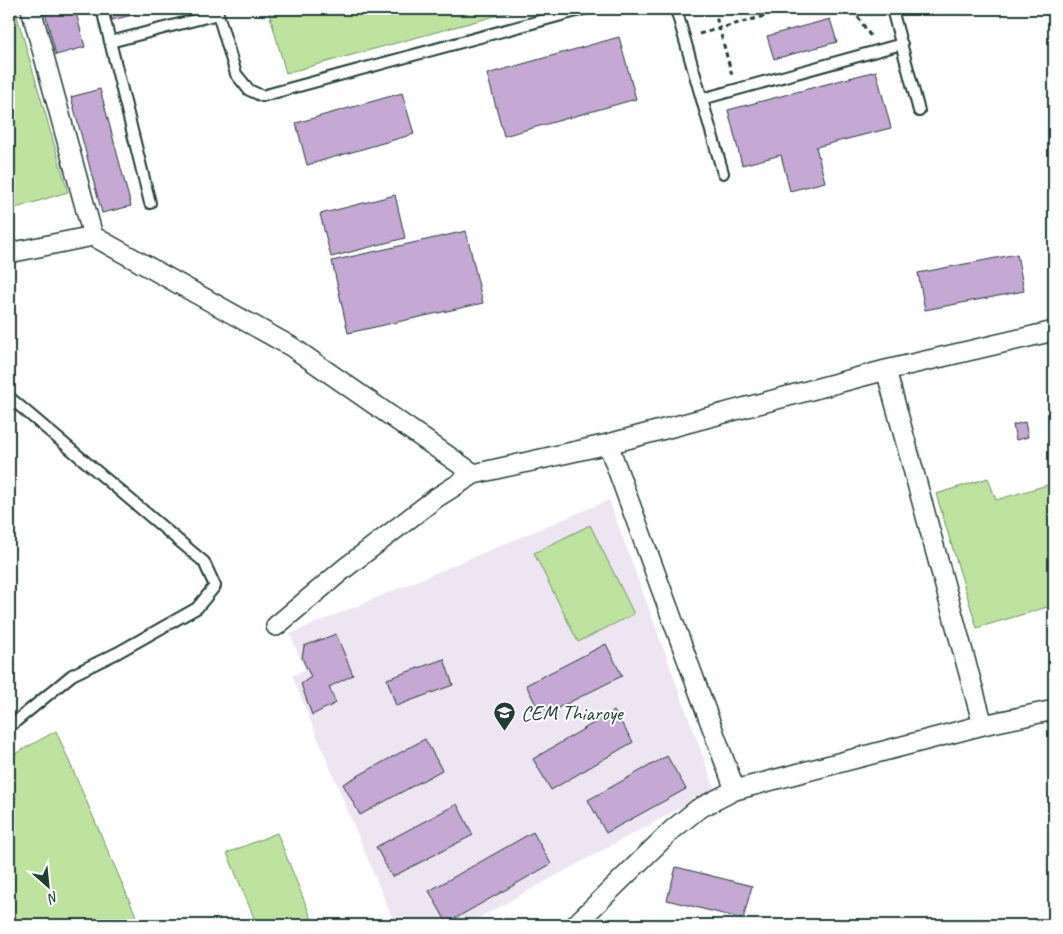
<svg xmlns="http://www.w3.org/2000/svg" width="1063" height="934" viewBox="0 0 1063 934" font-family="Caveat,sans-serif">
<style>
.built{fill:#eee5f2}
.green{fill:#bde39e;stroke:#6e9069}
.building{fill:#c5a8d4;stroke:#1f3d34}
.lines{fill:none;stroke-linecap:round;stroke-linejoin:round}
.lane-casing{stroke:#1f3d34;stroke-width:14}
.street-casing{stroke:#1f3d34;stroke-width:22}
.path{stroke:#1f3d34;stroke-width:3;stroke-dasharray:5 4;stroke-linecap:butt}
.lane{stroke:#fff;stroke-width:10}
.street{stroke:#fff;stroke-width:19}
.labels{text-anchor:middle;stroke-width:4;stroke-linejoin:round;paint-order:stroke}
.poi-label{font-size:21px;fill:#1f3d34;stroke:#fff;text-anchor:start}
</style>
<rect width="100%" height="100%" fill="#fff"/>
<filter id="ink" filterUnits="userSpaceOnUse"><feTurbulence type="fractalNoise" baseFrequency=".02" numOctaves="2"/><feDisplacementMap in="SourceGraphic" scale="10" xChannelSelector="R" yChannelSelector="G"/><feConvolveMatrix kernelMatrix="1 2 1 2 8 2 1 2 1" color-interpolation-filters="sRGB"/></filter>
<g filter="url(#ink)">
<path class="built" d="M 609,500 L 715,789 L 466,925 L 395,925 L 292,676 L 305,670 L 290,634 Z"/>
<path class="green" d="M 9,9 L 15,9 L 68,192 L 9,210 Z
M 268,9 L 521,9 L 286,73 Z
M 988,478 L 996,500 L 1054,483 L 1054,605 L 977,628 L 936,494 Z
M 590,525 L 634,614 L 578,642 L 534,553 Z
M 56,731 L 140,925 L 9,925 L 9,757 Z
M 277,833 L 314,925 L 257,925 L 227,853 Z"/>
<path class="building" d="M 44,9 L 75,9 L 85,47 L 56,55 Z
M 110,9 L 156,9 L 112,20 Z
M 830,19 L 837,42 L 774,59 L 767,36 Z
M 619,37 L 636,99 L 504,136 L 487,74 Z
M 876,71 L 891,128 L 816,147 L 825,182 L 790,191 L 781,155 L 742,165 L 728,110 Z
M 100,89 L 131,206 L 102,213 L 71,97 Z
M 402,93 L 414,134 L 307,165 L 296,123 Z
M 395,195 L 405,238 L 331,257 L 320,214 Z
M 466,231 L 483,303 L 348,333 L 332,261 Z
M 1017,254 L 1024,291 L 925,310 L 918,273 Z
M 1025,422 L 1028,437 L 1016,440 L 1013,425 Z
M 336,634 L 353,675 L 329,687 L 336,703 L 312,715 L 301,684 L 311,677 L 302,658 L 304,646 Z
M 606,644 L 622,676 L 542,716 L 526,685 Z
M 444,659 L 453,685 L 396,706 L 387,679 Z
M 614,711 L 633,742 L 551,790 L 533,759 Z
M 425,739 L 442,770 L 360,815 L 343,784 Z
M 667,756 L 686,789 L 606,833 L 588,800 Z
M 457,804 L 473,835 L 392,877 L 376,847 Z
M 533,832 L 551,864 L 447,923 L 429,891 Z
M 676,867 L 752,886 L 743,919 L 667,900 Z"/>
<g class="lines">
<defs>
<path id="lane" d="M 102,9 L 150,203
M 676,9 L 723,173
M 892,9 L 919,111
M 218,14 L 236,74 L 249,90 L 262,96 L 584,9
M 110,42 L 218,14 L 217,9
M 702,99 L 902,44
M 9,397 L 204,562 L 215,586 L 197,608 L 117,653 L 72,675 L 9,727"/>
<path id="street" d="M 31,9 L 93,236
M 9,253 L 93,236 L 292,347 L 474,474
M 886,370 L 983,725
M 608,444 L 735,790
M 276,626 L 345,568 L 436,498 L 474,474 L 608,444 L 886,370 L 1054,331
M 575,925 L 672,830 L 698,809 L 735,790 L 983,725 L 1054,710"/>
</defs>
<use href="#lane" class="lane-casing"/>
<use href="#street" class="street-casing"/>
<path class="path" d="M 714,9 L 732,75
M 853,9 L 871,37
M 699,34 L 790,9"/>
<use href="#lane" class="lane"/>
<use href="#street" class="street"/>
</g>
</g>
<defs>
<symbol id="school-pin" viewBox="-11 -11 22 30"><path d="M0 17L-7.5 6A9.5 9.5 0 1 1 7.5 6Z" fill="#1f3d34" stroke="#fff"/><path d="M0-5L7-2L0 1L-7-2ZM-4 1L0 2.5L4 1V4Q0 6-4 4Z" fill="#fff"/></symbol>
</defs>
<g fill-rule="evenodd">
<use href="#school-pin" x="492" y="700" width="25" height="34"/>
</g>
<g class="labels">
<g class="poi-label">
<text x="521" y="720">CEM Thiaroye</text>
</g>
</g>
<rect width="1063" height="934" fill="none" stroke="#fff" stroke-width="30"/>
<rect x="15" y="15" width="1033" height="904" fill="none" stroke="#1f3d34" stroke-width="2" filter="url(#ink)"/>
<g transform="translate(48 886) rotate(153)" stroke="#ffffff" stroke-width="4" paint-order="stroke">
<path d="M0-4L9 19L0 12L-9 19Z" fill="#1f3d34"/>
<text y="-8" font-size="14" font-weight="bold" text-anchor="middle" fill="#1f3d34">N</text>
</g>
</svg>
